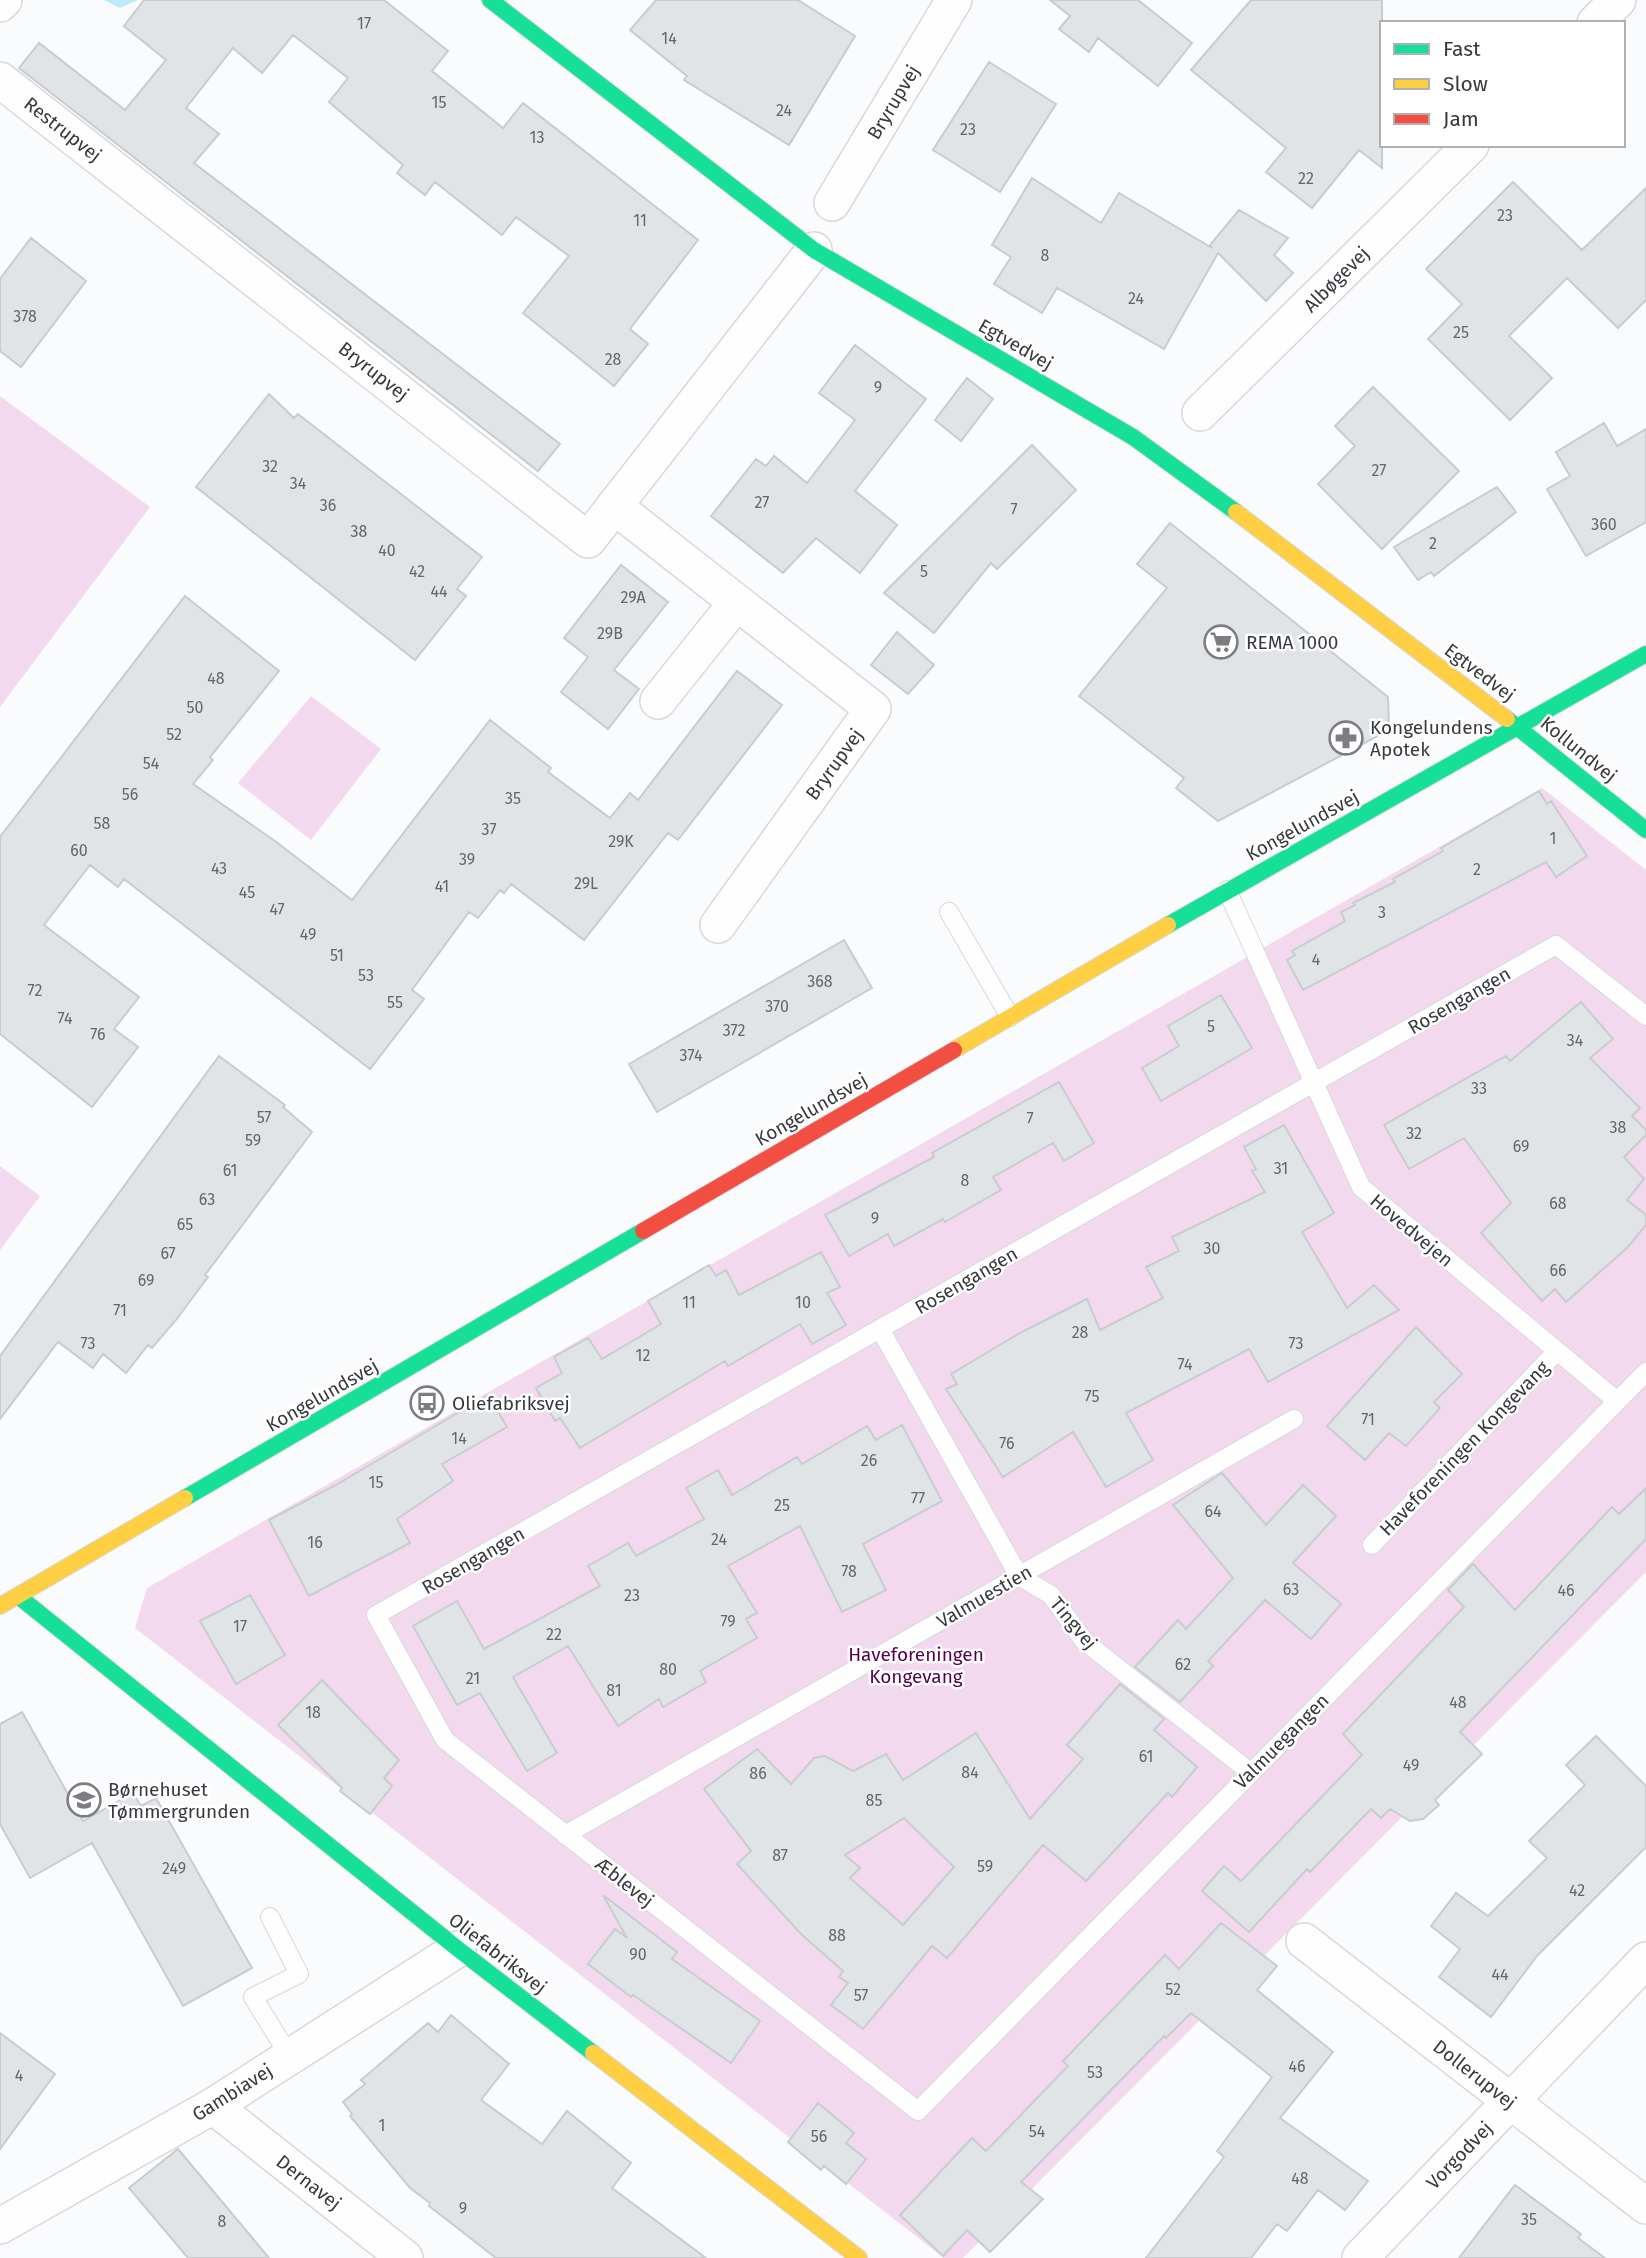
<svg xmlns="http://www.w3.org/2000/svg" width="1646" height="2258" viewBox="0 0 1646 2258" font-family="'Fira Sans',sans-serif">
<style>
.green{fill:#f2d9ee}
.water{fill:#c0eaf8}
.building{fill:#e1e4e7;stroke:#c9ccce;stroke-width:2;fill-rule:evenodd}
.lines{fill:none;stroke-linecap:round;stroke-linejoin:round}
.lane-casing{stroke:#d7d8db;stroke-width:20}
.street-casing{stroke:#d7d8db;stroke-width:38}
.fast-casing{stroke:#d7d8db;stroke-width:18}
.slow-casing{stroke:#d7d8db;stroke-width:18}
.jam-casing{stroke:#d7d8db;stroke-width:18}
.lane{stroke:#fefeff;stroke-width:18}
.street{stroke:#fefeff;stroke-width:35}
.fast{stroke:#16e098;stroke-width:16}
.slow{stroke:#ffcf43;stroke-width:16}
.jam{stroke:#f24e42;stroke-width:16}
.labels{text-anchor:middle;stroke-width:5;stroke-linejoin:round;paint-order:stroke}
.number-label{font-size:16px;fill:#64666b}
.street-label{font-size:19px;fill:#38393f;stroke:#fff}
.poi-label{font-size:19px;fill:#38393f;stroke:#fff;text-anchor:start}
.park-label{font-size:19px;fill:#55014f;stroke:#fff}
</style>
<rect width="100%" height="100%" fill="#fafbfc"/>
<path class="green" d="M 0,396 L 150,507 L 0,707 Z
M 311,696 L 381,749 L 311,840 L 238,783 Z
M 1542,788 L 1646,870 L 1646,1572 L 963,2258 L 944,2258 L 135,1628 L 147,1588 Z
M 0,1166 L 40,1196 L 0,1250 Z"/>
<path class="water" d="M 104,0 L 138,0 L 120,8 Z"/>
<path class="building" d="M 144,0 L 384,0 L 448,51 L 432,71 L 503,128 L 523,103 L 698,240 L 630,329 L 648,344 L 614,386 L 523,313 L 569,256 L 516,217 L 502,235 L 435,182 L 425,195 L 397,173 L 403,165 L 329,102 L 348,78 L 293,35 L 262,73 L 233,48 L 186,108 L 219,134 L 194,163 L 560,444 L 538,471 L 19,68 L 39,43 L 125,110 L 166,60 L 124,26 Z
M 656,0 L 798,0 L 855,36 L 789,145 L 684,80 L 687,76 L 630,30 Z
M 1050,0 L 1138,0 L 1192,43 L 1158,86 L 1098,38 L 1089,52 L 1059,29 L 1070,16 Z
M 1251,0 L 1382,0 L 1382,168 L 1359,150 L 1312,208 L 1266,172 L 1286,148 L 1191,70 Z
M 989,62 L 1056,104 L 1000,192 L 933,150 Z
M 1032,178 L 1101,223 L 1119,193 L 1212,248 L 1210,245 L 1239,210 L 1288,238 L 1274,255 L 1293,273 L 1266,301 L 1218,253 L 1164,349 L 1057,288 L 1042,313 L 994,284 L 1011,257 L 992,245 Z
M 1513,182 L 1582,250 L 1646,188 L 1646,300 L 1618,328 L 1567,278 L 1509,336 L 1552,378 L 1510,420 L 1428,339 L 1462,304 L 1426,269 Z
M 31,238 L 86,281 L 21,367 L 0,351 L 0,279 Z
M 855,345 L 926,399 L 855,491 L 897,525 L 860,573 L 816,538 L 783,573 L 711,516 L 756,459 L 766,466 L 774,456 L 807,483 L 855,420 L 819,393 Z
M 967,378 L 993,399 L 961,441 L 935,420 Z
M 1373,387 L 1459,471 L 1382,549 L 1318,484 L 1355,446 L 1335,426 Z
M 269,394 L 294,418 L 298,414 L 482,557 L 457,589 L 466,596 L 415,660 L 196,487 Z
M 1604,423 L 1617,446 L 1646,429 L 1646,522 L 1586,556 L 1547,489 L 1570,476 L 1556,452 Z
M 1032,445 L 1076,490 L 997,569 L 991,563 L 934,633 L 884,593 Z
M 1497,487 L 1516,512 L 1434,576 L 1431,572 L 1418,580 L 1394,547 Z
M 1170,523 L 1388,697 L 1389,730 L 1218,821 L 1176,788 L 1184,778 L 1079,696 L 1167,588 L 1137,564 Z
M 621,565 L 668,602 L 614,670 L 639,689 L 608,729 L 561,692 L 588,657 L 564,638 Z
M 185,596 L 279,671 L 210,757 L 213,760 L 193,784 L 275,841 L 352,900 L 490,720 L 551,768 L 548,772 L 610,818 L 630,793 L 638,800 L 737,671 L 782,705 L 678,840 L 668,833 L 584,940 L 511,884 L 504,893 L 500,890 L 478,918 L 469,912 L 412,990 L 424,999 L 370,1069 L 124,879 L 118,887 L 90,865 L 44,925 L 139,997 L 114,1029 L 138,1047 L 92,1107 L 0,1034 L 0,837 Z
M 897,632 L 934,665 L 908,694 L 871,665 Z
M 1539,791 L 1547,804 L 1551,801 L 1587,856 L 1556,877 L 1546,862 L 1303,990 L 1287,960 L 1295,955 L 1292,951 L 1345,921 L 1341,912 L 1355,905 L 1353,903 L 1395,882 L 1393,879 L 1443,851 L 1441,848 Z
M 844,940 L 872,988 L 657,1112 L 629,1064 Z
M 1221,995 L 1252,1048 L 1161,1101 L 1142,1068 L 1179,1046 L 1168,1026 Z
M 1581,1002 L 1613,1039 L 1590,1058 L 1640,1108 L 1632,1116 L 1646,1130 L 1646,1135 L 1624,1157 L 1644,1179 L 1627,1200 L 1646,1215 L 1646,1225 L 1628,1247 L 1566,1302 L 1555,1289 L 1542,1301 L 1481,1233 L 1511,1203 L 1464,1138 L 1409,1169 L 1384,1125 L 1506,1056 L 1510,1061 Z
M 219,1056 L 285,1105 L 283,1107 L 312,1132 L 205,1275 L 208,1277 L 176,1320 L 152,1348 L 148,1345 L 126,1373 L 103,1354 L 93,1368 L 58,1342 L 0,1419 L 0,1356 Z
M 1059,1082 L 1094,1143 L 1064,1161 L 1053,1143 L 993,1177 L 1001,1190 L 945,1222 L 943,1219 L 894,1246 L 888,1234 L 849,1256 L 825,1215 L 934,1157 L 932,1153 Z
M 1284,1125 L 1334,1213 L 1302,1232 L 1347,1308 L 1374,1285 L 1399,1310 L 1268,1382 L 1249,1349 L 1126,1413 L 1153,1460 L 1106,1487 L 1073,1432 L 1003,1477 L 946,1389 L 957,1384 L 951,1374 L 1020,1333 L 1087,1299 L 1100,1330 L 1163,1298 L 1146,1267 L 1179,1251 L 1172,1237 L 1265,1192 L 1252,1171 L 1256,1169 L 1244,1147 Z
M 821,1252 L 840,1287 L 827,1293 L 846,1325 L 812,1344 L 800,1324 L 728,1366 L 725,1361 L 580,1448 L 560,1418 L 555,1421 L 536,1388 L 562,1373 L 554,1357 L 588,1338 L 602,1359 L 661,1324 L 648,1301 L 709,1265 L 716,1276 L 726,1270 L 739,1295 Z
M 1416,1327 L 1462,1374 L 1434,1402 L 1440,1408 L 1406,1446 L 1389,1433 L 1365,1460 L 1327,1426 Z
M 488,1395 L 507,1427 L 442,1464 L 453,1481 L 397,1519 L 410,1543 L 309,1596 L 269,1520 L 336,1485 Z
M 902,1425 L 942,1501 L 863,1544 L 886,1590 L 842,1612 L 800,1526 L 728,1566 L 757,1613 L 746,1619 L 757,1638 L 700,1671 L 706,1682 L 663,1707 L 659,1699 L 618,1726 L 568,1646 L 513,1677 L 557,1753 L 527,1771 L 480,1693 L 457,1705 L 413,1626 L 457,1601 L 484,1649 L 600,1586 L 588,1566 L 628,1543 L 636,1556 L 704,1519 L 686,1488 L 718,1470 L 732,1495 L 797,1457 L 802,1464 L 867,1426 L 876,1440 Z
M 1222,1473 L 1266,1525 L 1303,1485 L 1336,1516 L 1293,1563 L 1341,1604 L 1311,1639 L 1265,1600 L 1208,1661 L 1213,1666 L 1180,1702 L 1135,1667 L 1178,1620 L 1186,1629 L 1233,1578 L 1173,1505 Z
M 1646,1488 L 1646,1539 L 1460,1732 L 1482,1754 L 1435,1800 L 1439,1805 L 1423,1819 L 1410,1821 L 1390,1809 L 1381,1818 L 1371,1809 L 1310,1872 L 1307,1869 L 1249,1932 L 1202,1891 L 1224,1866 L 1241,1881 L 1362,1755 L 1343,1734 L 1464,1607 L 1448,1590 L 1473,1564 L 1515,1610 L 1612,1507 L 1619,1514 Z
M 250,1595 L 285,1655 L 236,1684 L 200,1621 Z
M 322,1680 L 399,1760 L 384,1778 L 392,1786 L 370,1814 L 340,1791 L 342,1788 L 278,1725 Z
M 1120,1684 L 1164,1719 L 1154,1730 L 1197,1767 L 1172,1797 L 1168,1793 L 1086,1881 L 1043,1845 L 947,1958 L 932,1946 L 863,2029 L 831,2005 L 848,1983 L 839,1977 L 843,1971 L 801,1934 L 737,1864 L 751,1851 L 704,1789 L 757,1749 L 791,1784 L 814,1758 L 825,1756 L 853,1771 L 886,1754 L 903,1780 L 976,1733 L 1030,1819 L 1083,1759 L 1067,1745 ZM 904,1818 L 954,1867 L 903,1925 L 850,1878 L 860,1868 L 845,1855 Z
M 22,1712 L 83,1821 L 133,1793 L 141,1806 L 156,1798 L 252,1968 L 183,2006 L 92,1843 L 30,1878 L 0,1824 L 0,1724 Z
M 1596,1736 L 1646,1786 L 1646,1847 L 1537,1956 L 1491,2017 L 1439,1977 L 1460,1949 L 1431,1926 L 1456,1893 L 1488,1916 L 1547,1858 L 1529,1841 L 1585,1785 L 1566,1765 Z
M 603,1895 L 677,1952 L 672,1959 L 760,2021 L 731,2063 L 633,1995 L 631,1997 L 588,1964 L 615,1929 L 627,1938 Z
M 1221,1923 L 1277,1966 L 1257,1990 L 1333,2052 L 1280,2118 L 1368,2181 L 1345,2210 L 1318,2190 L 1287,2231 L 1277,2224 L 1251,2258 L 1146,2258 L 1224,2157 L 1217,2151 L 1272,2077 L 1191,2013 L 1166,2038 L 1164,2036 L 1021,2182 L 1043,2199 L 990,2252 L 967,2230 L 943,2256 L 900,2215 L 972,2138 L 986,2151 L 1068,2066 L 1063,2061 L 1165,1955 L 1179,1969 Z
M 451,2015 L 509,2064 L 481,2100 L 542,2144 L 567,2111 L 631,2163 L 612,2188 L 706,2258 L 496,2258 L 429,2206 L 430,2203 L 410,2188 L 350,2116 L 352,2114 L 343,2102 L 365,2084 L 361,2080 L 428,2023 L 438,2032 Z
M 0,2033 L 55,2074 L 0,2149 Z
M 818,2103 L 854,2133 L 846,2143 L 866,2159 L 846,2184 L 824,2166 L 821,2170 L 788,2142 Z
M 178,2149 L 269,2258 L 188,2258 L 129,2188 Z
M 1515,2185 L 1581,2234 L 1578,2238 L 1605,2258 L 1459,2258 Z"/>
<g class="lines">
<defs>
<path id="lane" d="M 1227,890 L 1361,1187 L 1617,1401
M 949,912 L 1010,1017
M 1646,1016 L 1556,945 L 376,1615 L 445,1740 L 918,2111 L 1646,1372
M 880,1329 L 1019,1576 L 1051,1595 L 1084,1641 L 1250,1772
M 1372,1545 L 1557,1351
M 565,1835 L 1294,1419
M 270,1917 L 299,1974 L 253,1997 L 290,2057"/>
<path id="street" d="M 0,4 L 4,0
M 1595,23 L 1618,0
M 0,80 L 588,540 L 814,250
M 832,203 L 954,0
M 1200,413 L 1471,145
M 614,506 L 873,709 L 718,925
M 658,701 L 737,602
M 1304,1941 L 1646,2206
M 213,2106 L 405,2258
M 0,2226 L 213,2106 L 458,1949
M 1360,2258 L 1646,1960"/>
<path id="fast" d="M 490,0 L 814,250 L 1133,437 L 1236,512
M 1507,719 L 1646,830
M 1168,925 L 1646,654
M 185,1498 L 643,1231
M 18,1596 L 458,1949 L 593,2053"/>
<path id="slow" d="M 1236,512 L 1507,719
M 954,1050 L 1168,925
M 0,1606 L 185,1498
M 593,2053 L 859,2258"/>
<path id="jam" d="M 643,1231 L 954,1050"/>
</defs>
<use href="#lane" class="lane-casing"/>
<use href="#street" class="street-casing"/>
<use href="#fast" class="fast-casing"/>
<use href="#slow" class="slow-casing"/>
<use href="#jam" class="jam-casing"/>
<use href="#lane" class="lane"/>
<use href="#street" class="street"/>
<use href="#fast" class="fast"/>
<use href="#slow" class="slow"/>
<use href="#jam" class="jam"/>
</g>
<defs>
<symbol id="supermarket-ring" viewBox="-11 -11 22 22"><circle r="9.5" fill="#fff" stroke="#7c7d81" stroke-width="1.5"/><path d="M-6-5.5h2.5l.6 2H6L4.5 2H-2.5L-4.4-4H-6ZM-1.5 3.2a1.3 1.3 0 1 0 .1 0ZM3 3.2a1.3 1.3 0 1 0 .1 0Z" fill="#7c7d81"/></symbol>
<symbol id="pharmacy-ring" viewBox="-11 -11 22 22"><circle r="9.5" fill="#fff" stroke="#7c7d81" stroke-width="1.5"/><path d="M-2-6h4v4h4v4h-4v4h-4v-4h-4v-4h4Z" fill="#7c7d81"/></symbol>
<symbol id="bus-ring" viewBox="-11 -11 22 22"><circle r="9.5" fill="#fff" stroke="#7c7d81" stroke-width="1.5"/><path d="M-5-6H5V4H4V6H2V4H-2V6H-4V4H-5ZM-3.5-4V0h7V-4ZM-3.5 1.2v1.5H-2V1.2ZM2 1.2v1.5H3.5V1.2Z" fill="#7c7d81"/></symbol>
<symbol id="school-ring" viewBox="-11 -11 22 22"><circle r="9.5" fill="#fff" stroke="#7c7d81" stroke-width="1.5"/><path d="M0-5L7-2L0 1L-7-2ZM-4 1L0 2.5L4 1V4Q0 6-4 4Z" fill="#7c7d81"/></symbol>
</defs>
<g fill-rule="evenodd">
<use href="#supermarket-ring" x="1202" y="623" width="38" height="38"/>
<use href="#pharmacy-ring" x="1327" y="719" width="38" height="38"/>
<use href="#bus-ring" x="408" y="1384" width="38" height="38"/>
<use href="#school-ring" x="65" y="1781" width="38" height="38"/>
</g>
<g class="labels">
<g class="number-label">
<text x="364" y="29">17</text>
<text x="669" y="44">14</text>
<text x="439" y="108">15</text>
<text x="784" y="116">24</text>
<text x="968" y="135">23</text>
<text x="537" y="143">13</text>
<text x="1306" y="184">22</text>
<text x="1505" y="221">23</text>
<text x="640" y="226">11</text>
<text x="1045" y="261">8</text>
<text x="1136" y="304">24</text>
<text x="25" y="322">378</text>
<text x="1461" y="338">25</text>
<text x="613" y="365">28</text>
<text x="878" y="393">9</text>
<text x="270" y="472">32</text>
<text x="1379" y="476">27</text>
<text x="298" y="489">34</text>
<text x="762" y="508">27</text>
<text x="328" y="511">36</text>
<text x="1014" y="515">7</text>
<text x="1604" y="530">360</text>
<text x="359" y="537">38</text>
<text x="1433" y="549">2</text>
<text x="387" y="556">40</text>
<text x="417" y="577">42</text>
<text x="924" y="577">5</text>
<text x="439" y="597">44</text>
<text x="633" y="603">29A</text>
<text x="610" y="639">29B</text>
<text x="216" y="684">48</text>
<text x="195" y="713">50</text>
<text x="174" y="740">52</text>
<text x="151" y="769">54</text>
<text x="130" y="800">56</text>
<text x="513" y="804">35</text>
<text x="102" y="829">58</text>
<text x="489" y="835">37</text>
<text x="1553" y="844">1</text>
<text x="621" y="847">29K</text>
<text x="79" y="856">60</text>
<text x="467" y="865">39</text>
<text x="219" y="874">43</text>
<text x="1477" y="875">2</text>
<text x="586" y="889">29L</text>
<text x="442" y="892">41</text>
<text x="247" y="898">45</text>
<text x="277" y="915">47</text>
<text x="1382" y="918">3</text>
<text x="308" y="940">49</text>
<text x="337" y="961">51</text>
<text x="1316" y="965">4</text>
<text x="366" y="981">53</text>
<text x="820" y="987">368</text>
<text x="35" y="996">72</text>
<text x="395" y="1008">55</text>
<text x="777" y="1012">370</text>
<text x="65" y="1024">74</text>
<text x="1211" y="1032">5</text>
<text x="734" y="1036">372</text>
<text x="98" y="1040">76</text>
<text x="1575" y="1046">34</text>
<text x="691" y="1061">374</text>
<text x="1479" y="1094">33</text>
<text x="264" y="1123">57</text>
<text x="1030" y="1124">7</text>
<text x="1618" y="1133">38</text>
<text x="1414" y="1139">32</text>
<text x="253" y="1146">59</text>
<text x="1521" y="1152">69</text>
<text x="1281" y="1174">31</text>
<text x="230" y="1176">61</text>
<text x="965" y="1186">8</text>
<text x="207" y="1205">63</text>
<text x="1558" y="1209">68</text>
<text x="875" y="1224">9</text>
<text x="185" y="1230">65</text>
<text x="1212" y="1254">30</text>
<text x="168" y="1259">67</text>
<text x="1558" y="1276">66</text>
<text x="146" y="1286">69</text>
<text x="689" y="1308">11</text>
<text x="803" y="1308">10</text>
<text x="120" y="1316">71</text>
<text x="1080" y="1338">28</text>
<text x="88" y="1349">73</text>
<text x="1296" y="1349">73</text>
<text x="643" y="1361">12</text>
<text x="1185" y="1370">74</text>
<text x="1092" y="1402">75</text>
<text x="1368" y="1425">71</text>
<text x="459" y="1444">14</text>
<text x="1007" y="1449">76</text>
<text x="869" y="1466">26</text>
<text x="376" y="1488">15</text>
<text x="918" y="1504">77</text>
<text x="782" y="1511">25</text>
<text x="1213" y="1517">64</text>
<text x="719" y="1545">24</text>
<text x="315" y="1548">16</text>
<text x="849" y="1577">78</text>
<text x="1291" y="1595">63</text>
<text x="1566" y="1596">46</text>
<text x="632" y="1601">23</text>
<text x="728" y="1627">79</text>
<text x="240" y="1632">17</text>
<text x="554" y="1640">22</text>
<text x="1183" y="1670">62</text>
<text x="668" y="1675">80</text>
<text x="473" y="1684">21</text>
<text x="614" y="1696">81</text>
<text x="1458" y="1708">48</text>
<text x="313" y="1718">18</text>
<text x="1146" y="1762">61</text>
<text x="1411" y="1771">49</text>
<text x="970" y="1778">84</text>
<text x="758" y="1779">86</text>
<text x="874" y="1806">85</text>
<text x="780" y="1861">87</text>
<text x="985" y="1872">59</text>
<text x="174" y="1874">249</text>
<text x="1577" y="1896">42</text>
<text x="837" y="1941">88</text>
<text x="638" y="1960">90</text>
<text x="1500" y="1980">44</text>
<text x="1173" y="1995">52</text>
<text x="861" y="2001">57</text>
<text x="1297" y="2072">46</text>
<text x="1095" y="2078">53</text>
<text x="19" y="2081">4</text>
<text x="382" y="2131">1</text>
<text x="1037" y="2137">54</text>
<text x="819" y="2142">56</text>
<text x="1300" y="2184">48</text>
<text x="463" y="2214">9</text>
<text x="1529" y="2225">35</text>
<text x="222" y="2227">8</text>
</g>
<g class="street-label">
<text transform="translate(893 102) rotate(-59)" y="7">Bryrupvej</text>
<text transform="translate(63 129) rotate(38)" y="7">Restrupvej</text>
<text transform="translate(1336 279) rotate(-45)" y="7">Albøgevej</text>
<text transform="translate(1016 344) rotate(30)" y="7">Egtvedvej</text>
<text transform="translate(374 371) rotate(38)" y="7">Bryrupvej</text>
<text transform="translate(1480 672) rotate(37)" y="7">Egtvedvej</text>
<text transform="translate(1579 749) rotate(39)" y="7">Kollundvej</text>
<text transform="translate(834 764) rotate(-54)" y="7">Bryrupvej</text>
<text transform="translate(1302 825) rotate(-29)" y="7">Kongelundsvej</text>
<text transform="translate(1459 1000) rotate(-30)" y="7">Rosengangen</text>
<text transform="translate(811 1109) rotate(-30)" y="7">Kongelundsvej</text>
<text transform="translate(1412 1230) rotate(40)" y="7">Hovedvejen</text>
<text transform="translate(966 1280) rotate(-30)" y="7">Rosengangen</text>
<text transform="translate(322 1395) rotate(-30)" y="7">Kongelundsvej</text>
<text transform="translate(1464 1448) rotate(-46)" y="7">Haveforeningen Kongevang</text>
<text transform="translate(473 1560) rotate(-30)" y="7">Rosengangen</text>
<text transform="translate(984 1596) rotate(-30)" y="7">Valmuestien</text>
<text transform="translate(1074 1623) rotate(50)" y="7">Tingvej</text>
<text transform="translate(1281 1741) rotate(-45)" y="7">Valmuegangen</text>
<text transform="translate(625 1882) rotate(38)" y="7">Æblevej</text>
<text transform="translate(498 1953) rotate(38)" y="7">Oliefabriksvej</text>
<text transform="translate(1475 2074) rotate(38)" y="7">Dollerupvej</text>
<text transform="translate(232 2092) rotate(-32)" y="7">Gambiavej</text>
<text transform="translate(1459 2155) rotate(-46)" y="7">Vorgodvej</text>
<text transform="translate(309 2182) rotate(38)" y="7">Dernavej</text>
</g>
<g class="poi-label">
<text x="1246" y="649">REMA 1000</text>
<text x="1370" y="734">Kongelundens<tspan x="1370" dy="22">Apotek</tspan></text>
<text x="452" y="1410">Oliefabriksvej</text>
<text x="108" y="1796">Børnehuset<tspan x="108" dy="22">Tømmergrunden</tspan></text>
</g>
<g class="park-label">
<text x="916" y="1661">Haveforeningen<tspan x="916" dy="22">Kongevang</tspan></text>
</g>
</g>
<rect x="1380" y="21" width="245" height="126" fill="#ffffff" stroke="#afb0b2" stroke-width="2"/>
<rect x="1394" y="44" width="35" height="10" fill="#16e098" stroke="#afb0b2" stroke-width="2"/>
<text x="1443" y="56" font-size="21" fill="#38393f">Fast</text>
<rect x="1394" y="79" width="35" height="10" fill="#ffcf43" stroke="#afb0b2" stroke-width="2"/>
<text x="1443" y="91" font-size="21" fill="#38393f">Slow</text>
<rect x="1394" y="114" width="35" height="10" fill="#f24e42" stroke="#afb0b2" stroke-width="2"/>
<text x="1443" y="126" font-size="21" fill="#38393f">Jam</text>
</svg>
